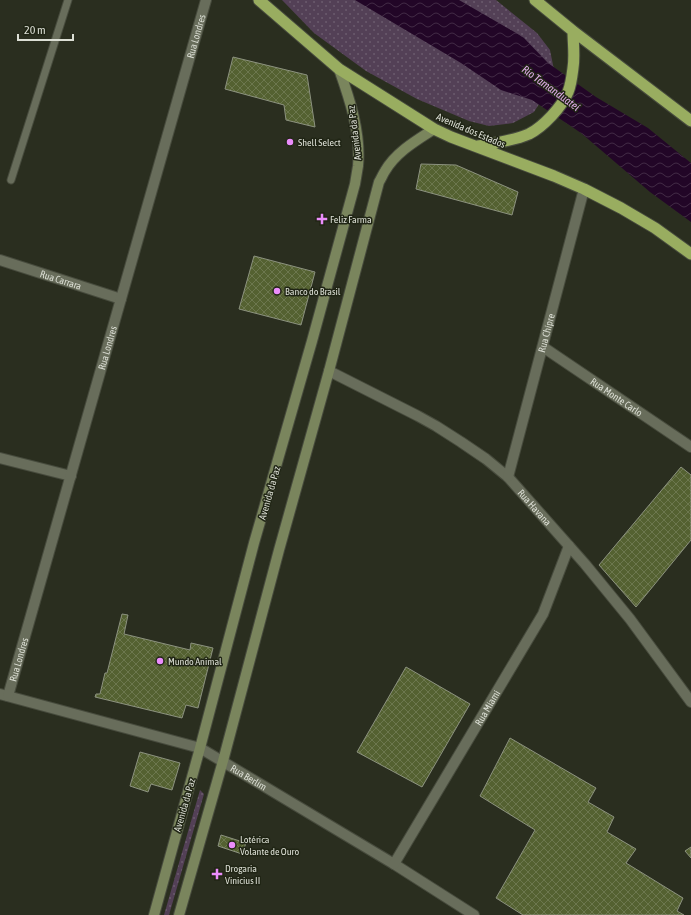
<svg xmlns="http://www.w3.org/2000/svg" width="691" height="915" viewBox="0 0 691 915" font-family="'Asap Condensed',sans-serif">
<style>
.grass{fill:url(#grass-dots)}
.water{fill:url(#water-waves)}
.building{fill:url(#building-cross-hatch);stroke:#8c927f}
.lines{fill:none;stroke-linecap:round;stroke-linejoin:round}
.service-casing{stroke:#474b3d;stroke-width:9}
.minor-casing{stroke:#474b3d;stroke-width:12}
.secondary-casing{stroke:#474b3d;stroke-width:12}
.trunk-casing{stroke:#474b3d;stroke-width:13}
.service{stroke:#686d5b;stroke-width:7}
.minor{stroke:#686d5b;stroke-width:10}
.secondary{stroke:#7a855d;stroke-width:10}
.trunk{stroke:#99ad60;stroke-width:11}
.poi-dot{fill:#eb8dfb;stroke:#202515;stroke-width:1.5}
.labels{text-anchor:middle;stroke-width:3;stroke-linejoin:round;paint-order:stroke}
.street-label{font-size:10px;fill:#dcdfd5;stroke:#202515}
.poi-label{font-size:10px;fill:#dcdfd5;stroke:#202515;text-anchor:start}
.water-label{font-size:11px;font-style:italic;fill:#e1adea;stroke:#202515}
</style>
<defs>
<pattern id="grass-dots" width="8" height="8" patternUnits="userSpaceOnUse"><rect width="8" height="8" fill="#534056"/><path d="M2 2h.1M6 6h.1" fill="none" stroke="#6b5b6d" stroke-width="1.8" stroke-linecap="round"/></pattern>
<pattern id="water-waves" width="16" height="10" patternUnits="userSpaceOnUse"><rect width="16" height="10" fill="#220627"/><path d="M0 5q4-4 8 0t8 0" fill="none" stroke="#422a45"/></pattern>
<pattern id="building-cross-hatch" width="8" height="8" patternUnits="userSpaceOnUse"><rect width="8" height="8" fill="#546131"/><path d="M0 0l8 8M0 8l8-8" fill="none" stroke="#6c774e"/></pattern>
</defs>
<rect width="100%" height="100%" fill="#2a2e1f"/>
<path class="grass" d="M 282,0 L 496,0 L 537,33 L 550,50 L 554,70 L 546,93 L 534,112 L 513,123 L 489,126 L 469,121 L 417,99 L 366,71 L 314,33 Z
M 200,790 L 204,794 L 169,915 L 164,915 Z"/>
<path class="water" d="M 355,0 L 459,0 L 523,37 L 548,63 L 596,97 L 648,128 L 691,163 L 691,222 L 650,192 L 581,133 L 532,100 L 501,90 L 461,63 Z"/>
<path class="building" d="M 233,57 L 307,75 L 315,127 L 286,120 L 284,105 L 225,89 Z
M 421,164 L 456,165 L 518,192 L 512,215 L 416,189 Z
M 254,256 L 315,272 L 301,325 L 239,309 Z
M 681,467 L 691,475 L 691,540 L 636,607 L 599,565 Z
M 122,614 L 128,615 L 124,634 L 190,650 L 191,643 L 213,648 L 198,708 L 186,705 L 182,718 L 95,697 L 96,694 L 100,694 L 105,673 L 107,673 Z
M 406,667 L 470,704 L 422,787 L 357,752 Z
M 510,738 L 596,788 L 588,802 L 614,817 L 607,832 L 636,849 L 626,863 L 683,898 L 677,911 L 684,915 L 523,915 L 496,898 L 535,830 L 480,796 Z
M 140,752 L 180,763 L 172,790 L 151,784 L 148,792 L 130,786 Z
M 221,835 L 246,843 L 242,854 L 218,846 Z
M 691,847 L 691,858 L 685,851 Z"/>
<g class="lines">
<defs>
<path id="service" d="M 11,180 L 68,0"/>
<g id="minor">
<path id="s1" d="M 0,260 L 121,299"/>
<path id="s2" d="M 543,347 L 691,447"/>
<path id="s3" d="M 329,371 L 418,416 L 436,426 L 461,442 L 486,459 L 508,477 L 585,564 L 630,619 L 691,702"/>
<path d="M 0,458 L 71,476"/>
<path id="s4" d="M 508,477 L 584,189"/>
<path id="s5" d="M 0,694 L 200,748 L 394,864 L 474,915"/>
<path id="s6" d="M 8,696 L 206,0"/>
<path id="s7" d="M 394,864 L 543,614 L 569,546"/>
</g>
<path id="secondary" d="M 154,915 L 200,748 L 254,543 L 312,341 L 355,184 C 356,178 357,172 358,166 C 361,133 350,100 339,69
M 179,915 L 223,761 L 279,550 L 329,371 L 379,182 C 381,179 383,174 385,171 C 396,152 417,140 434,129"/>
<path id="trunk" d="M 259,0 L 339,69 L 434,129 L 451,137 L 554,176 L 584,189 L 621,208 L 655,228 L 691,254
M 535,0 L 573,31 L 691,121
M 478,146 C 495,143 513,141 529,134 C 543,127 562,107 568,92 C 571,85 572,76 573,68 C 575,56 573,43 573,31"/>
</defs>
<use href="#service" class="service-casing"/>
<use href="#minor" class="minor-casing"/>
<use href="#secondary" class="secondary-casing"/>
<use href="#trunk" class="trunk-casing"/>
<use href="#service" class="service"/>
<use href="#minor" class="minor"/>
<use href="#secondary" class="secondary"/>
<use href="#trunk" class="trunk"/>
</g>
<g class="poi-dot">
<circle cx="290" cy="142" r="4"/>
<path d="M320 213h4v4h4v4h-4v4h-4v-4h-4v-4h4z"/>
<circle cx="277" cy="291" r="4"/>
<circle cx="160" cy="661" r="4"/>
<circle cx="232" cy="845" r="4"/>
<path d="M215 868h4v4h4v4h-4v4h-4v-4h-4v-4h4z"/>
</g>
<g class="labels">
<g class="street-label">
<text dy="4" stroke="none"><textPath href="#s6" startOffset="686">Rua Londres</textPath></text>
<text transform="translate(471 130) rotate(23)" y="4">Avenida dos Estados</text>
<text transform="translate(354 133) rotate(-97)" y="4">Avenida da Paz</text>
<text dy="4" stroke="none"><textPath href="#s1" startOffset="64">Rua Carrara</textPath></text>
<text dy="4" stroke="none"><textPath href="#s4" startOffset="149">Rua Chipre</textPath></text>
<text dy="4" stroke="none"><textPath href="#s6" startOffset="362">Rua Londres</textPath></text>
<text dy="4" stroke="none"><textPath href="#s2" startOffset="89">Rua Monte Carlo</textPath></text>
<text transform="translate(269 493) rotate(-74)" y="4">Avenida da Paz</text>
<text dy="4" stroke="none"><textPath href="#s3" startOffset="249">Rua Havana</textPath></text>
<text dy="4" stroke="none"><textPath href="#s6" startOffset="38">Rua Londres</textPath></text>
<text dy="4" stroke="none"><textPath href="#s7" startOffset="182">Rua Miami</textPath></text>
<text dy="4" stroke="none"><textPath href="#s5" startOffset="264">Rua Berlim</textPath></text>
<text transform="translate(184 805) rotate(-74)" y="4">Avenida da Paz</text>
</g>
<g class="poi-label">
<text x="298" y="146">Shell Select</text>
<text x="330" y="223">Feliz Farma</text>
<text x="285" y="295">Banco do Brasil</text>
<text x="168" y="665">Mundo Animal</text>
<text x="240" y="843">Lotérica<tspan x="240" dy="12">Volante de Ouro</tspan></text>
<text x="225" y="872">Drogaria<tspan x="225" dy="12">Vinicius II</tspan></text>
</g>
<g class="water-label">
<text transform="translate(551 88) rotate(36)" y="4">Rio Tamanduateí</text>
</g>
</g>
<path d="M18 34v6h55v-6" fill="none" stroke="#dcdfd5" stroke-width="2"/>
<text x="24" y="34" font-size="12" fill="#dcdfd5" stroke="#202515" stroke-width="3" paint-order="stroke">20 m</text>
</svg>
